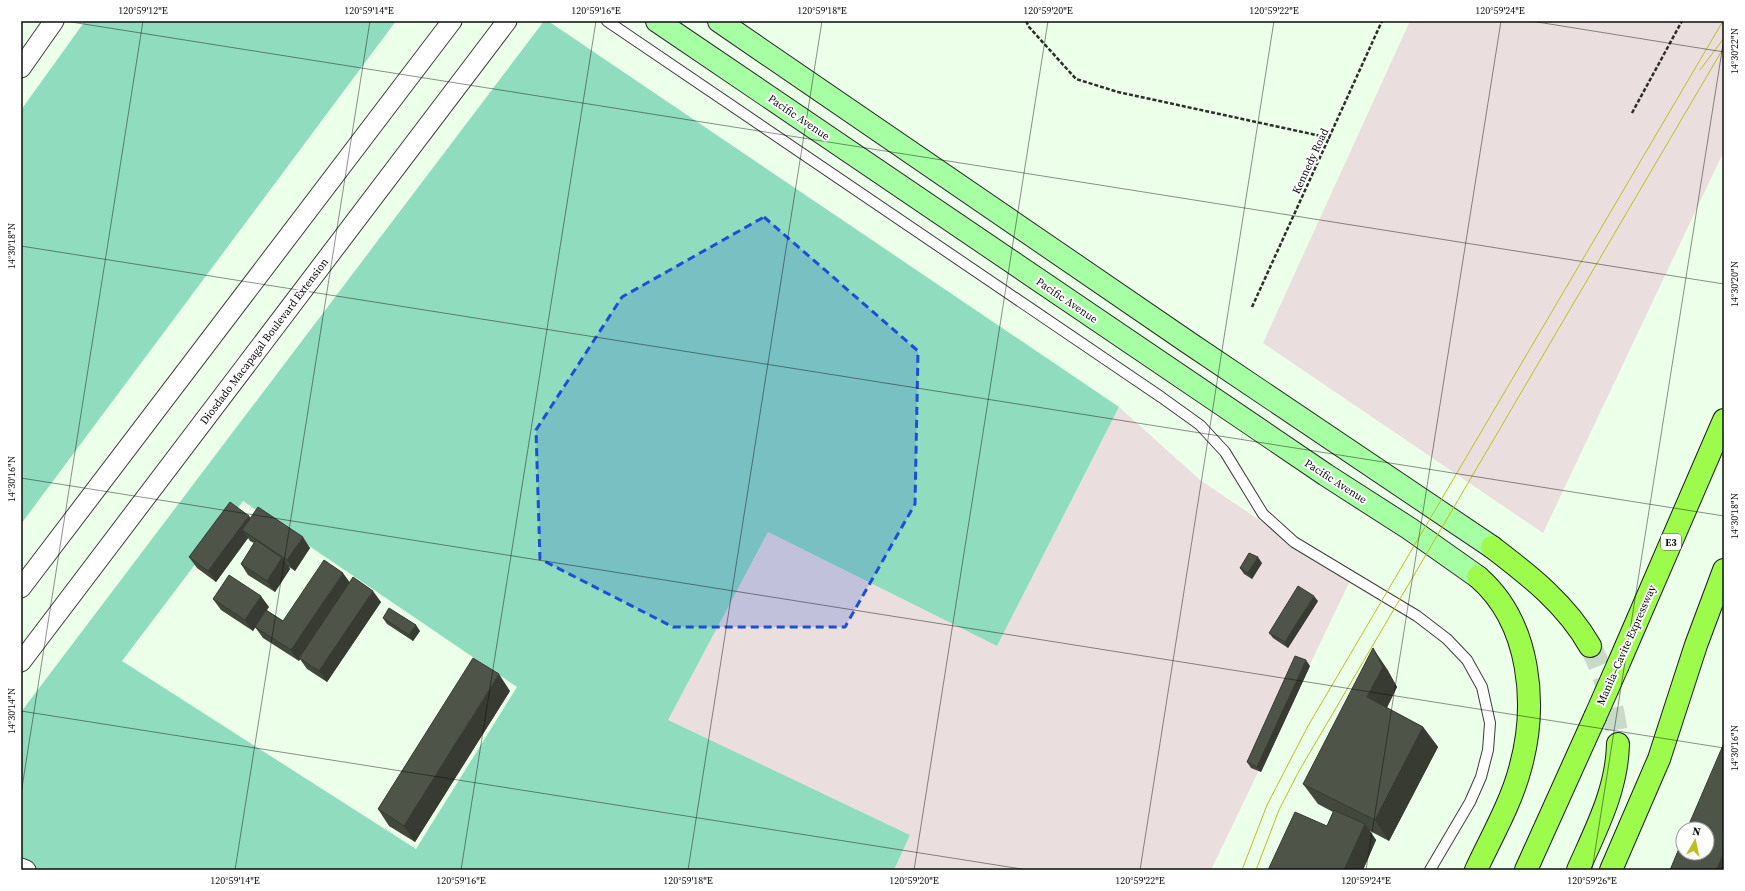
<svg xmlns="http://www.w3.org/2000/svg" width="1745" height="891" viewBox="0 0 1745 891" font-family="'Source Serif 4',serif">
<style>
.industrial{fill:#ebdede}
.forest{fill:#90dcbf;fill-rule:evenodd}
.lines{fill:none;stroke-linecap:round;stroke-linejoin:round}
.motorway-tunnel{stroke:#c9dac8;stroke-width:22;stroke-dasharray:22 11;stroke-linecap:butt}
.service-casing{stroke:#3e3e3e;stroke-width:12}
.minor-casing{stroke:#3e3e3e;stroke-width:21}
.secondary-casing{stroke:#2d2d2d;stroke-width:24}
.motorway-casing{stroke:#1c1c1c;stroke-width:24}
.path{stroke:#2d2d2d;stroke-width:2.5;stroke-dasharray:4 2;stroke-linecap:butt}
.service{stroke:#fff;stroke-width:10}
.minor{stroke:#fff;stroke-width:19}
.secondary{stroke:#a7ffa4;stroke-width:22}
.motorway{stroke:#9dfb4b;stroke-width:22}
.tram{stroke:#bbc01e;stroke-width:1}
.motorway-bridge-casing{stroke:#1c1c1c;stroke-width:24;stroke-linecap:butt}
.motorway-bridge{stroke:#9dfb4b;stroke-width:22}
.wall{fill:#43483d}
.shaded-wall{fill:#373b32}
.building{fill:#4e5447;stroke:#373b32}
.marked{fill:#1d4ed8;fill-opacity:0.2;stroke:#1d4ed8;stroke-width:3;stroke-dasharray:8 5;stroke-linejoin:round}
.ticks{fill:none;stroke:#0b0b0b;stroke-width:1;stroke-opacity:0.45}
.labels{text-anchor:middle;stroke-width:4;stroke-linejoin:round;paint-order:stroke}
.shield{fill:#fff;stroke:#545454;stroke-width:1}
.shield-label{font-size:10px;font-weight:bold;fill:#0b0b0b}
.street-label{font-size:11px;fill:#0b0b0b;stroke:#fff}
.neatline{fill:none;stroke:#0b0b0b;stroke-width:1.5}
.ticks-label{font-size:10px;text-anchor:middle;fill:#0b0b0b}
</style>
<rect width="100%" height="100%" fill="#ebffe9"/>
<path class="industrial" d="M 1410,21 L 1724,21 L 1724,151 L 1543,533 L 1263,343 Z
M 1119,407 L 1200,480 L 1350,581 L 1211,870 L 894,870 L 910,835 L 667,721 L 768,532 L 997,646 Z"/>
<path class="forest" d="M 85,21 L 396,21 L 21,524 L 21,110 Z
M 544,21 L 548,21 L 1119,407 L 997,646 L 768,532 L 668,720 L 910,835 L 894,870 L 21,870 L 21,712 ZM 243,501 L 517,687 L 416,849 L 122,661 Z"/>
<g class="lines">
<path class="motorway-tunnel" d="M 1590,646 C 1606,676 1615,711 1618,744"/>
<defs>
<path id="service" d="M 607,21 L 1161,397 L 1200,425 L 1225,452 L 1263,514 L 1294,542 L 1417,616 L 1447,639 L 1467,660 L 1482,687 L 1490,723 L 1488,750 L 1481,777 L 1470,802 L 1430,870"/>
<path id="minor" d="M 21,68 L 54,21
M 21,588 L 452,21
M 21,662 L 507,21
M 21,868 L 26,870"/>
<path id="secondary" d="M 657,21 L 1326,475 L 1410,529 L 1478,577
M 719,21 L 1189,343 L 1492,547"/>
<path id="motorway" d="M 1492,547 C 1530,576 1566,604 1590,646
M 1618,665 L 1724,420
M 1476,870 C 1491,838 1511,803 1520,769 C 1538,705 1531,623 1478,577
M 1526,870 L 1595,717
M 1578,870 C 1596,829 1617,790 1618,744
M 1611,870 L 1659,759 L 1696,645 L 1724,570"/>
</defs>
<use href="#service" class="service-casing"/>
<use href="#minor" class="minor-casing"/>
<use href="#secondary" class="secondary-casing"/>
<use href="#motorway" class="motorway-casing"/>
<path class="path" d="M 1026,21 L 1029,27 L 1076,79 L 1118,92 L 1330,138
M 1632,113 L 1682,21
M 1252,307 L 1382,21"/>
<use href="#service" class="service"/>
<use href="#minor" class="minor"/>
<use href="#secondary" class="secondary"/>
<use href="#motorway" class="motorway"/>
<path class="tram" d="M 1700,70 L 1724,38
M 1242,870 L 1267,805 L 1308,726 L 1723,21
M 1256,870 L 1279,810 L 1299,771 L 1724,47"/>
<defs>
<path id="motorway-bridge" d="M 1595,717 L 1618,665"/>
</defs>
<use href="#motorway-bridge" class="motorway-bridge-casing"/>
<use href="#motorway-bridge" class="motorway-bridge"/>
</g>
<path class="wall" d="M 249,516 L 250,518 L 310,548 L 295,571 L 289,567 L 290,569 L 275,592 L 248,575 L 241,564 L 254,543 L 250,541 L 248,538 L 216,582 L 197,568 L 189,557 Z
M 1262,563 L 1252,579 L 1244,574 L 1240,568 Z
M 350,582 L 381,602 L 327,682 L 307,669 L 300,659 L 299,661 L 263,638 L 255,627 L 253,631 L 221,610 L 213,599 L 269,607 L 266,610 L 283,621 Z
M 1318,601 L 1288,648 L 1273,638 L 1269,633 Z
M 383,618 L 420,631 L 413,641 L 387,624 Z
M 1310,666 L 1261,772 L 1251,768 L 1247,762 Z
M 1387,669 L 1397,687 L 1387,708 L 1423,727 L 1438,747 L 1389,841 L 1370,831 L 1376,840 L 1363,870 L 1268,870 L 1327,826 L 1333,812 L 1318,804 L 1303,784 Z
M 510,691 L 415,842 L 389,826 L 378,809 Z"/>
<path class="shaded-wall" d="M 249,516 L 256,527 L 242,530 L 248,538 L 216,582 L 208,571 Z
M 303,537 L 310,548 L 295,571 L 287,560 Z
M 1258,557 L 1262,563 L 1252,579 L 1248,573 Z
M 282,558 L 290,569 L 275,592 L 267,581 Z
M 343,573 L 351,584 L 299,658 L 300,659 L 299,661 L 291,650 Z
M 373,591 L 381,602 L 327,682 L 319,671 Z
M 261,596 L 269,607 L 253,631 L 245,620 Z
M 1314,596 L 1318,601 L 1288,648 L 1285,642 Z
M 416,625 L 420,631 L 413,641 L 409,635 Z
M 1373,648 L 1387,669 L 1397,687 L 1381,718 L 1367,697 Z
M 1306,660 L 1310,666 L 1261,772 L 1257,767 Z
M 499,674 L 510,691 L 415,842 L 404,826 Z
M 1423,727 L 1438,747 L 1389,841 L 1375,820 Z
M 1365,824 L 1376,840 L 1363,870 L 1344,870 Z
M 1724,853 L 1724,868 L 1723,870 L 1716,870 Z"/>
<path class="building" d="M 230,502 L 249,516 L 208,571 L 189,557 Z
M 258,507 L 303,537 L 287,560 L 242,530 Z
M 256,540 L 282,558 L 267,581 L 241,564 Z
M 1249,553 L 1258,557 L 1248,573 L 1240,568 Z
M 324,560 L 343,573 L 291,650 L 255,627 L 266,610 L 283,621 Z
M 229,575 L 261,596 L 245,620 L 213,599 Z
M 353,577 L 373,591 L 319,671 L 299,658 Z
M 1298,586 L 1314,596 L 1285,642 L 1269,633 Z
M 389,608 L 416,625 L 409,635 L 383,618 Z
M 1373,648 L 1383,667 L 1367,697 L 1423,727 L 1375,820 L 1303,784 Z
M 1295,656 L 1306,660 L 1257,767 L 1247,762 Z
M 473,658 L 499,674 L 404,826 L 378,809 Z
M 1724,743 L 1724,853 L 1716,870 L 1670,870 L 1683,839 L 1683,853 L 1707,853 L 1707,829 L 1687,829 Z
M 1334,810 L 1365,824 L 1344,870 L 1268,870 L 1295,812 L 1327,826 Z"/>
<path class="marked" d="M 764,217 L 918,351 L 915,504 L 845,627 L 673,627 L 540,559 L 536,430 L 622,297 Z"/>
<path class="ticks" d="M 65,21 L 1724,284M 1531,21 L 1724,52M 21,246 L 1724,516M 21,478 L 1724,748M 21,711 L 1028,870M 21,794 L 143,21M 235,870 L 370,21M 461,870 L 596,21M 688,870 L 822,21M 914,870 L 1048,21M 1140,870 L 1274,21M 1366,870 L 1501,21M 1592,870 L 1724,38"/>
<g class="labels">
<rect class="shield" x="1661" y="534" width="20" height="16" rx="3"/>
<g class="shield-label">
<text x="1671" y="546">E3</text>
</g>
<g class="street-label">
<text transform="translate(799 117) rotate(34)" y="4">Pacific Avenue</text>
<text transform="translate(1310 161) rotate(-65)" y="4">Kennedy Road</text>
<text transform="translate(1067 300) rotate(34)" y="4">Pacific Avenue</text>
<text transform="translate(264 341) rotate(-53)" y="4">Diosdado Macapagal Boulevard Extension</text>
<text transform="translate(1336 481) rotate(33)" y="4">Pacific Avenue</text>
<text transform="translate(1626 645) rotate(-66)" y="4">Manila–Cavite Expressway</text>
</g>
</g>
<rect width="1745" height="891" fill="none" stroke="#ffffff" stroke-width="44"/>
<g transform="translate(1695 841) rotate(9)"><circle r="19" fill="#ffffff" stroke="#9d9d9d"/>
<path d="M0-3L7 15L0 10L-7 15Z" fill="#bbc01e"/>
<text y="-6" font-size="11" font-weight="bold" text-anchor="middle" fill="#0b0b0b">N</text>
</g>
<rect x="22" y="22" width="1701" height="847" class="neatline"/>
<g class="ticks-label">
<text x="143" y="14">120°59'12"E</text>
<text x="369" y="14">120°59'14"E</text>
<text x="596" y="14">120°59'16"E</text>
<text x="822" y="14">120°59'18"E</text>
<text x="1048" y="14">120°59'20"E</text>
<text x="1274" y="14">120°59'22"E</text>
<text x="1500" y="14">120°59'24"E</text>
<text transform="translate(1734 51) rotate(-90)" y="4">14°30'22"N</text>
<text transform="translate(11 246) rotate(-90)" y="4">14°30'18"N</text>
<text transform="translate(1734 284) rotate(-90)" y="4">14°30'20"N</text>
<text transform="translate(11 479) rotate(-90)" y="4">14°30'16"N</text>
<text transform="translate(1734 516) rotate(-90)" y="4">14°30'18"N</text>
<text transform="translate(11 711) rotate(-90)" y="4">14°30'14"N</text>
<text transform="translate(1734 748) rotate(-90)" y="4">14°30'16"N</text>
<text x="235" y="884">120°59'14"E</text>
<text x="461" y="884">120°59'16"E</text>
<text x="688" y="884">120°59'18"E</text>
<text x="914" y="884">120°59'20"E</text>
<text x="1140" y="884">120°59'22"E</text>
<text x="1366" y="884">120°59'24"E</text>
<text x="1592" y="884">120°59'26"E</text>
</g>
</svg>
